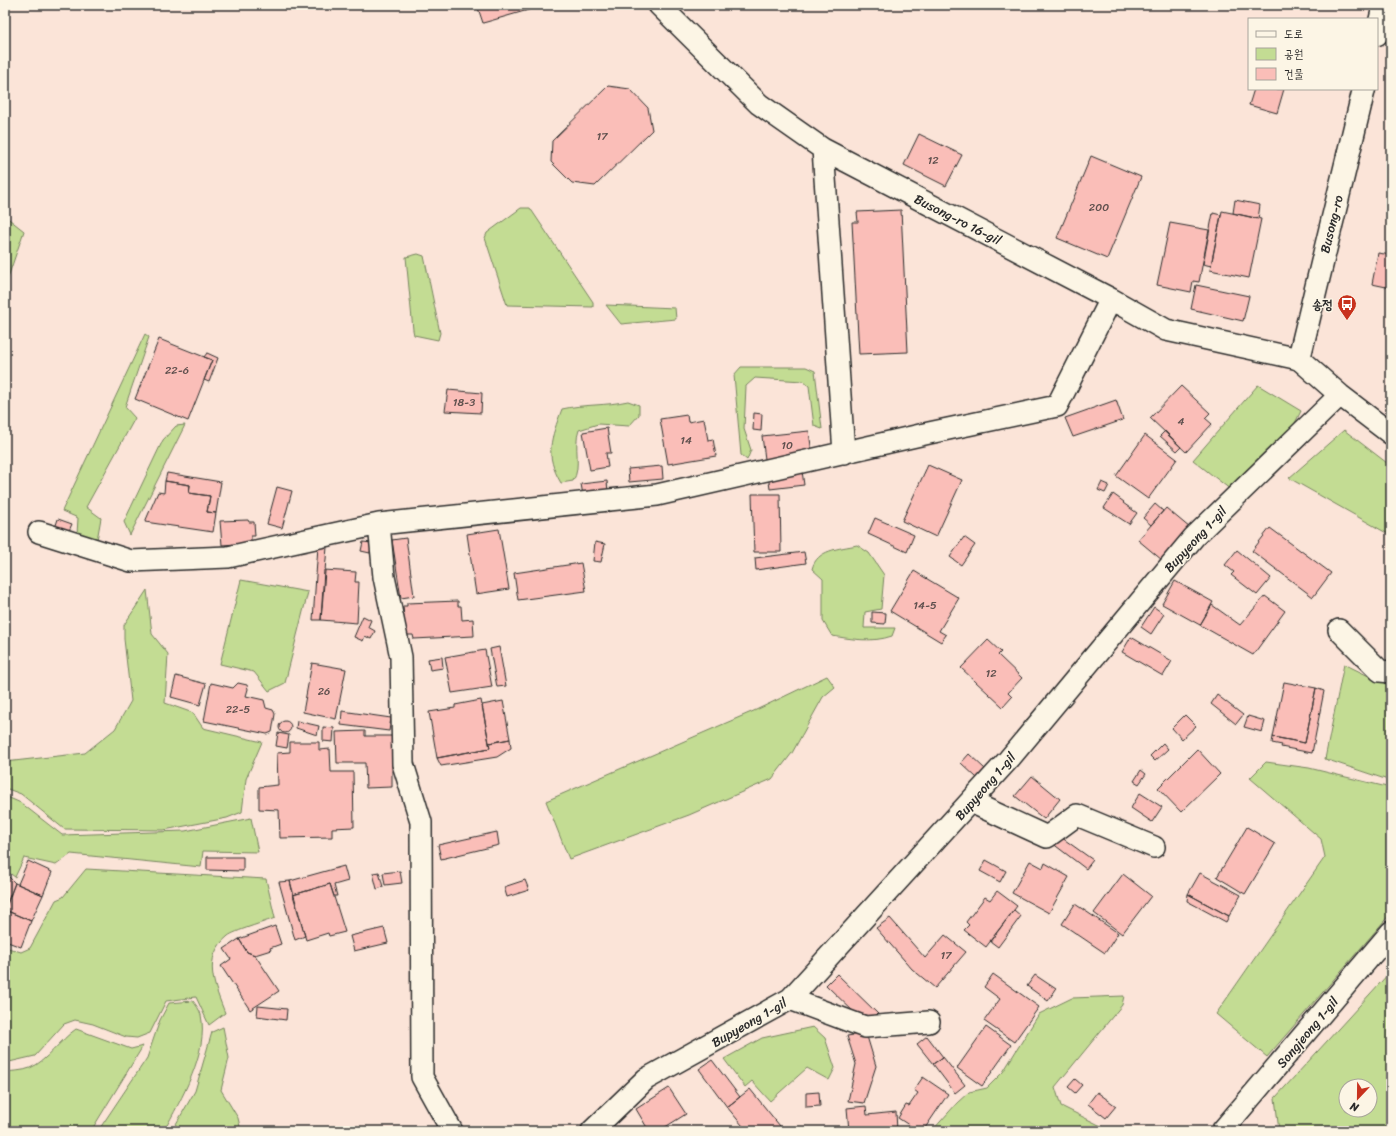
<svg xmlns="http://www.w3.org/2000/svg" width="1396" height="1136" viewBox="0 0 1396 1136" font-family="Sriracha,'Poor Story',sans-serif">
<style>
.green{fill:#c3dc93;stroke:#77845f;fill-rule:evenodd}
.building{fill:#fabeb8;stroke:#2b2b2b}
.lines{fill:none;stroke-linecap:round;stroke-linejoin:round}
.street-casing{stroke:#2b2b2b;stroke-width:24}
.secondary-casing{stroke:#2b2b2b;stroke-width:25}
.street{stroke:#fcf5e5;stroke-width:21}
.secondary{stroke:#fcf5e5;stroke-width:22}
.labels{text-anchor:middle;stroke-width:3;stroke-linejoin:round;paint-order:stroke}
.number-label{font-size:11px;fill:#5f504e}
.street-label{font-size:13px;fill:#2b2b2b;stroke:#fcf5e5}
.poi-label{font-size:13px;font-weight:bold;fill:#2b2b2b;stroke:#fcf5e5;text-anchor:end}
</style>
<rect width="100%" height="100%" fill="#fbe4d8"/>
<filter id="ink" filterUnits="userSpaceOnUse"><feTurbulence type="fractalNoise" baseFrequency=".025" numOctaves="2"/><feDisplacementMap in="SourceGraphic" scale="8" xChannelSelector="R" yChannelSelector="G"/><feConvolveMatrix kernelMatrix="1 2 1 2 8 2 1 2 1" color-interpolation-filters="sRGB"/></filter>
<g filter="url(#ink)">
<path class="green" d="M 521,208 L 530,208 L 593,302 L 593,307 L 507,305 L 485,238 L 487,233 Z
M 5,216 L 24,231 L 5,286 Z
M 418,254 L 424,256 L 440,333 L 438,340 L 414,335 L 413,330 L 406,257 Z
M 606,305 L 675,308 L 676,319 L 621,324 Z
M 145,334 L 149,337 L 125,407 L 135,418 L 86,507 L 101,518 L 97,540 L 77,534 L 78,518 L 62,511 Z
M 741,367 L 806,367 L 815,371 L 822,429 L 814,426 L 809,386 L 803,381 L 755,378 L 746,386 L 744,429 L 751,450 L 747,460 L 741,455 L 734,375 Z
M 1258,385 L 1301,411 L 1295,423 L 1231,490 L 1193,460 Z
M 628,401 L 639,405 L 639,415 L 629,426 L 598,424 L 579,430 C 573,446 582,467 573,481 L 561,483 C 544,454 551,439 562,409 C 584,404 606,406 628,401 Z
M 185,425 L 130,535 L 124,522 L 163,440 L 176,426 Z
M 1344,430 L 1391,466 L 1390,535 L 1289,478 Z
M 857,545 L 869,553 L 884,575 L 881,609 L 865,612 L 864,628 L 895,628 L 892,636 C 872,643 852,639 832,636 L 823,621 L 823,579 L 812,569 C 817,549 839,549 857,545 Z
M 241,580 L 308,592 L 285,683 L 269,691 L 254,672 L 220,664 Z
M 147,590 L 152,634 L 168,654 L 165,703 L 193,713 L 203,728 L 262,742 L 246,779 L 242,812 L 227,818 L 164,830 L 64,829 L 21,794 L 5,788 L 5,762 L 85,753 L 115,729 L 131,701 L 124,639 L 124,625 Z
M 1344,664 L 1381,682 L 1391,683 L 1391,781 L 1325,759 Z
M 827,676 L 835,687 L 823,697 L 792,753 L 772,779 L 689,815 L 569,859 L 546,801 L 756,710 Z
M 1266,762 L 1309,768 L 1391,788 L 1391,913 L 1267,1057 L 1216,1014 L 1325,857 L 1321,839 L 1250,778 Z
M 5,796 L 21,803 L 62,835 L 185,831 L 251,818 L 258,852 L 203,851 L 201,867 L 71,854 L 56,865 L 24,858 L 15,877 L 5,870 Z
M 86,869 L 266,879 L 275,918 C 265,922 234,931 228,936 C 201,958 215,987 225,1013 L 209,1025 L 196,997 L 166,1001 L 150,1033 L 137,1038 L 126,1037 L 93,1024 L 75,1020 L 64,1024 L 35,1056 L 5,1063 L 5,947 L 21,952 L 30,948 L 56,900 L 63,897 Z
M 1391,971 L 1391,1131 L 1279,1131 L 1275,1098 ZM 1346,1086 L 1370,1086 L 1370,1110 L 1346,1110 Z
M 1124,996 L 1122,1005 L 1055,1087 L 1061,1106 L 1111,1131 L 932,1131 L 957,1103 L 969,1092 L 987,1088 L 1003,1072 L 1039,1014 L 1072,998 Z
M 193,1001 C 196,1005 200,1010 201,1015 C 209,1052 181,1099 164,1131 L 98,1131 L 147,1058 L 160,1020 L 169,1003 Z
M 223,1027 L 229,1058 L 221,1090 L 238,1118 L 241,1131 L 172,1131 L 195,1091 L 212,1032 Z
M 813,1027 L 825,1038 L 835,1068 L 829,1080 L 807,1068 L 770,1101 L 752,1081 L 745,1087 L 724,1059 L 762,1038 Z
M 76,1029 L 131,1049 L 143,1046 L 91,1131 L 5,1131 L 5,1072 C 13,1071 23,1071 30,1068 C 47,1061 60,1040 76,1029 Z"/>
<path class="building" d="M 477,5 L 542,5 L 542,6 L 483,23 Z
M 608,86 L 630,89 L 648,108 L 652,130 L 595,186 L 572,183 L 551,162 L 552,141 Z
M 1254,89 L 1284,89 L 1277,113 L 1249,105 Z
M 919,134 L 962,155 L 946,186 L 904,165 Z
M 1091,156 L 1141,177 L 1107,259 L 1057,238 Z
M 1235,200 L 1260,205 L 1258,219 L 1233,213 Z
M 901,210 L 908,352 L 859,354 L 852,222 L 858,222 L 857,212 Z
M 1222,211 L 1261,219 L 1249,278 L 1210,270 Z
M 1213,213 L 1221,215 L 1211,266 L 1203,264 Z
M 1170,223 L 1209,230 L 1199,282 L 1193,281 L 1191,292 L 1157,285 Z
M 1378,253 L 1391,255 L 1391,288 L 1372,284 Z
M 1196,285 L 1249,296 L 1243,321 L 1191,309 Z
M 159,339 L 212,360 L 188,421 L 135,399 Z
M 207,353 L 218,358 L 209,382 L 204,380 L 212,360 L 204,357 Z
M 1181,386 L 1210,413 L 1205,418 L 1212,424 L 1186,452 L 1150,418 Z
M 448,390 L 482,393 L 481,413 L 445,411 Z
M 1116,400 L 1123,420 L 1073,437 L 1065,418 Z
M 754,413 L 762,414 L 761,431 L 753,430 Z
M 687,415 L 688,422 L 704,419 L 708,440 L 713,439 L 716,456 L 668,464 L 660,419 Z
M 607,428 L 611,453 L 606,453 L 608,467 L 590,470 L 583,432 Z
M 809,431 L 812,454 L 765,459 L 762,436 Z
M 1165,431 L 1181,447 L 1177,451 L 1160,436 Z
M 1145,435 L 1177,459 L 1148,499 L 1116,476 Z
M 928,465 L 962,480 L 936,537 L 902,521 Z
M 662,466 L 663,479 L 629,482 L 628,469 Z
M 802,471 L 804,485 L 770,489 L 768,475 Z
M 167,473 L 221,482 L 216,513 L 207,512 L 210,496 L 189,493 L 190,485 L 165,481 Z
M 165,481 L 190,485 L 189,493 L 210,496 L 207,512 L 216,513 L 213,532 L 145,522 L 158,492 L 164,493 Z
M 607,481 L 608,492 L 583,495 L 581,484 Z
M 1102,482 L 1109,485 L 1105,493 L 1098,490 Z
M 277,487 L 292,491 L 282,528 L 267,524 Z
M 752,494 L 780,494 L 781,552 L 754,552 Z
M 1113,494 L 1124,502 L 1123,503 L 1137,513 L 1129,524 L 1104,508 Z
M 1155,504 L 1163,511 L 1151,525 L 1143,518 Z
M 1166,508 L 1190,528 L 1162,560 L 1138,540 Z
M 875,518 L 914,535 L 907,552 L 868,534 Z
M 58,519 L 72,524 L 67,535 L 54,531 Z
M 248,520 L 249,522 L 254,522 L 255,536 L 251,536 L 251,543 L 222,545 L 220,521 Z
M 1270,528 L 1331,573 L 1313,597 L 1252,551 Z
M 499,529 L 509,589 L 476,594 L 467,534 Z
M 964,537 L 975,545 L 961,565 L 950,557 Z
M 406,538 L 414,596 L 401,598 L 392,540 Z
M 363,542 L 372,543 L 370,553 L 361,551 Z
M 595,542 L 605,544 L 601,562 L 593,561 Z
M 318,546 L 327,547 L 321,620 L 313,620 Z
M 1237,550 L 1271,578 L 1257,595 L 1231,575 L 1234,572 L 1225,565 Z
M 804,552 L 806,563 L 756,570 L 755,558 Z
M 581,563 L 586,591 L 518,600 L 514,573 Z
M 324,570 L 356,572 L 355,582 L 359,582 L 357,623 L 321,620 Z
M 914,571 L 959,598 L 939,631 L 946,635 L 941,642 L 890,611 Z
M 1175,581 L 1213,602 L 1200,625 L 1162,604 Z
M 1265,596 L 1285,611 L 1253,655 L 1200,625 L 1212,605 L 1240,625 Z
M 458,601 L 458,606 L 461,606 L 462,620 L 473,619 L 474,636 L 414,639 L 413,635 L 405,635 L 403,606 L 407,606 L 407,603 Z
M 1154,607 L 1164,614 L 1151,634 L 1141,627 Z
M 872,612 L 886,613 L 885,624 L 872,623 Z
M 363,616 L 371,620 L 368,627 L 375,631 L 371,639 L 365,636 L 363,641 L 354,637 Z
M 1131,637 L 1172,661 L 1163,676 L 1122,652 Z
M 988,640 L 1001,652 L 998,655 L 1022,678 L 1008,693 L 1012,697 L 1003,707 L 961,668 Z
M 499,647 L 506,686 L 497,687 L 490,649 Z
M 485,650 L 492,687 L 452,693 L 445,657 Z
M 442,657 L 443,668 L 430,670 L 428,659 Z
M 312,663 L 346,669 L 336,719 L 303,712 Z
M 176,676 L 206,684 L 200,705 L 171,697 Z
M 1284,682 L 1316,688 L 1305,743 L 1273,737 Z
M 211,683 L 233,688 L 238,683 L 247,685 L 248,689 L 246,696 L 264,700 L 266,708 L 273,710 L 275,714 L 272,732 L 267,734 L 204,721 Z
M 1316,688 L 1324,691 L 1312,753 L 1281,747 L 1282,745 L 1272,743 L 1273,737 L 1305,743 Z
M 1217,695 L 1243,715 L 1236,724 L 1211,704 Z
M 481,700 L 490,748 L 437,758 L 429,712 L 455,708 L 455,705 Z
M 503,701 L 510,739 L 489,743 L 482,705 Z
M 342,711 L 391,718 L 389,731 L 341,725 Z
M 1185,715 L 1196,726 L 1182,739 L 1172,728 Z
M 1248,716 L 1265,721 L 1262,732 L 1244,727 Z
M 297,721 L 319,726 L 317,735 L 296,728 Z
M279 727a6 6 0 1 1 12 0a6 6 0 1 1-12 0Z
M 323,727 L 334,728 L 333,742 L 323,741 Z
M 365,731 L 365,736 L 392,736 L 392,787 L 366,788 L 365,763 L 337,763 L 336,732 Z
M 278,733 L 289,735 L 287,748 L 276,746 Z
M 510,739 L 511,748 L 497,757 L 441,766 L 437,758 L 490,748 L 489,743 Z
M 290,742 L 319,742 L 319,750 L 330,749 L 331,772 L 353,772 L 354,827 L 332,828 L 332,837 L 280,838 L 279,810 L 259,809 L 259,787 L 278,785 L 277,753 L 290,752 Z
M 1163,743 L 1168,749 L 1155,761 L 1150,756 Z
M 1197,749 L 1220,774 L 1181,812 L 1158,788 Z
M 969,754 L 985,769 L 977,778 L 961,763 Z
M 1141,770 L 1146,774 L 1139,784 L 1134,781 Z
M 1032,776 L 1060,799 L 1044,819 L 1015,796 Z
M 1140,793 L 1162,807 L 1152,822 L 1131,808 Z
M 1247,827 L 1275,844 L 1245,894 L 1217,877 Z
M 497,832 L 499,845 L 441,859 L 438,845 Z
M 1058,835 L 1093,860 L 1086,869 L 1052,843 Z
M 207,857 L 243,857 L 243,871 L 207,870 Z
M 986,860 L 1006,871 L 1000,882 L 980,871 Z
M 28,861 L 52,872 L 43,895 L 18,884 Z
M 1030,861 L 1043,868 L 1045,863 L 1069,877 L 1049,913 L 1012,893 Z
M 344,866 L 348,881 L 334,885 L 337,896 L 334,896 L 330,884 L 293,895 L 290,881 Z
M 400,871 L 402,883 L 385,885 L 383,873 Z
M 379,872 L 383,887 L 377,889 L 373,873 Z
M 5,873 L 15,883 L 5,908 Z
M 1200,873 L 1241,895 L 1229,916 L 1188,894 Z
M 1123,874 L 1151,896 L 1122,934 L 1094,913 Z
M 525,880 L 529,890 L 507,897 L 504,887 Z
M 290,881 L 305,936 L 295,940 L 279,882 Z
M 15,883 L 43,895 L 31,921 L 5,910 Z
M 330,884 L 345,932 L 329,936 L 328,933 L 306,940 L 293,895 Z
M 997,891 L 1017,906 L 986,947 L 964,930 L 969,925 L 966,922 L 985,897 L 990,900 Z
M 1188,894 L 1229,916 L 1226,922 L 1187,901 Z
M 1075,904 L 1118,933 L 1105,953 L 1062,924 Z
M 5,910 L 31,921 L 21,947 L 5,941 Z
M 1014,910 L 1021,916 L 998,947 L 990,941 Z
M 890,918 L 925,958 L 945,935 L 966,952 L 935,988 L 912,969 L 876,928 Z
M 275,926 L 281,944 L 270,948 L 271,950 L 255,955 L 247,952 L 239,939 Z
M 384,928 L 388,943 L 354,951 L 350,936 Z
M 239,939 L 247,952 L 255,955 L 279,991 L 250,1010 L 221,966 L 231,959 L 224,949 Z
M 837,974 L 879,1015 L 877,1017 L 860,1018 L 826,985 Z
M 993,974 L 1039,1007 L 1014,1042 L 984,1021 L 1000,999 L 984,987 Z
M 1035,975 L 1056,989 L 1048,1001 L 1027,986 Z
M 258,1006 L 287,1009 L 286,1020 L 257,1016 Z
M 986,1027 L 1011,1045 L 982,1086 L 957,1068 Z
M 866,1033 L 876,1066 L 864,1103 L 848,1101 L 856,1064 L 847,1036 Z
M 927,1036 L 943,1057 L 933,1064 L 917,1044 Z
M 943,1057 L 965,1085 L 955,1093 L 933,1064 Z
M 712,1060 L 740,1097 L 727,1107 L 699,1069 Z
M 923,1077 L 948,1094 L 923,1131 L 918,1131 L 898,1118 L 906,1105 L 909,1106 L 918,1093 L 914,1090 Z
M 1075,1079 L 1082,1085 L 1075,1093 L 1068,1087 Z
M 669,1088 L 686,1114 L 659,1131 L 649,1131 L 636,1109 Z
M 750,1089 L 784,1131 L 747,1131 L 727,1107 Z
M 819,1092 L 820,1106 L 806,1107 L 806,1093 Z
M 1097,1092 L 1116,1106 L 1106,1118 L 1088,1104 Z
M 866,1106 L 867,1115 L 896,1112 L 897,1131 L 849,1131 L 847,1108 Z"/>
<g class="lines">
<defs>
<path id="street" d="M 659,5 L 759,104 L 823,149 L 1111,299 L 1166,330 L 1299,359 L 1340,395 L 1391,434
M 823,149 L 844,453
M 379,524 L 384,577 L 401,657 L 403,764 L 421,822 L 422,1077 L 452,1131
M 39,532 L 131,561 L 228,557 L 379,524 L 657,495 L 929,433 L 1057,406 L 1111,299
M 1339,630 L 1380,671 L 1391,672
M 971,802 L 1047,837 L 1077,815 L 1154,847
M 790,999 L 865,1027 L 929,1022
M 592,1131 L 646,1079 L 790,999 L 1009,759 L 1194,537 L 1340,395
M 1222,1131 L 1391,932"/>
<path id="secondary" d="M 1377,34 L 1384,5
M 1299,359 L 1364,89"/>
</defs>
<use href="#street" class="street-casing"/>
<use href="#secondary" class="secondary-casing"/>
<use href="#street" class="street"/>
<use href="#secondary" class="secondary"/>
</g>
</g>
<defs>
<symbol id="bus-pin" viewBox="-11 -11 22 30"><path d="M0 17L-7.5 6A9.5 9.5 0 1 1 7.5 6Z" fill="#c8321e" stroke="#fcf5e5"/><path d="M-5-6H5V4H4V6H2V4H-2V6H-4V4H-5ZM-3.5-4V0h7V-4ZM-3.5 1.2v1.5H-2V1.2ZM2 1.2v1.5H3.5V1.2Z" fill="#fff"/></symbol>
</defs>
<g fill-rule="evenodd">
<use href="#bus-pin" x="1336" y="293" width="22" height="30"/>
</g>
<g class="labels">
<g class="number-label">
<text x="602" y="140">17</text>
<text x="933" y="164">12</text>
<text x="1099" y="211">200</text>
<text x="177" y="374">22-6</text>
<text x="464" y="406">18-3</text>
<text x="1181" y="425">4</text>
<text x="686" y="444">14</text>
<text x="787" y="449">10</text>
<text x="925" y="609">14-5</text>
<text x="991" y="677">12</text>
<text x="324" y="695">26</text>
<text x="238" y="713">22-5</text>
<text x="946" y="959">17</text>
</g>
<g class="street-label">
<text transform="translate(958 219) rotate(27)" y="5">Busong-ro 16-gil</text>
<text transform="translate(1331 224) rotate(-76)" y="5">Busong-ro</text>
<text transform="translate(1195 539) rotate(-47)" y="5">Bupyeong 1-gil</text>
<text transform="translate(985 786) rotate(-49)" y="5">Bupyeong 1-gil</text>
<text transform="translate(749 1022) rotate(-30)" y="5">Bupyeong 1-gil</text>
<text transform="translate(1307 1032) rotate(-50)" y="5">Songjeong 1-gil</text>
</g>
<g class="poi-label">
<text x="1333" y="309">송정</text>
</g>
</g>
<rect width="1396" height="1136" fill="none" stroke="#fcf5e5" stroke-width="20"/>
<rect x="10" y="10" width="1376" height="1116" fill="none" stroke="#2b2b2b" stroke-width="1.5" filter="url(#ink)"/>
<rect x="1248" y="18" width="130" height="72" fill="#fcf5e5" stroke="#a8a49b"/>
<rect x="1256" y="31" width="20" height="6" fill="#fcf5e5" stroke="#a8a49b"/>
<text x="1284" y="38" font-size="12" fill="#2b2b2b">도로</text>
<rect x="1256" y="48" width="20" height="12" fill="#c3dc93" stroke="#a8a49b"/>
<text x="1284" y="58" font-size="12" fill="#2b2b2b">공원</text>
<rect x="1256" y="68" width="20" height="12" fill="#fabeb8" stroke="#a8a49b"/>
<text x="1284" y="78" font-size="12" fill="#2b2b2b">건물</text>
<g transform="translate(1358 1098) rotate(202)"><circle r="19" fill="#fcf5e5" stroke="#a8a49b"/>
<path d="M0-3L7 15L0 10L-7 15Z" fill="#c8321e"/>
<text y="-6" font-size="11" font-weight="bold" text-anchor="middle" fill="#2b2b2b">N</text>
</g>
</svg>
